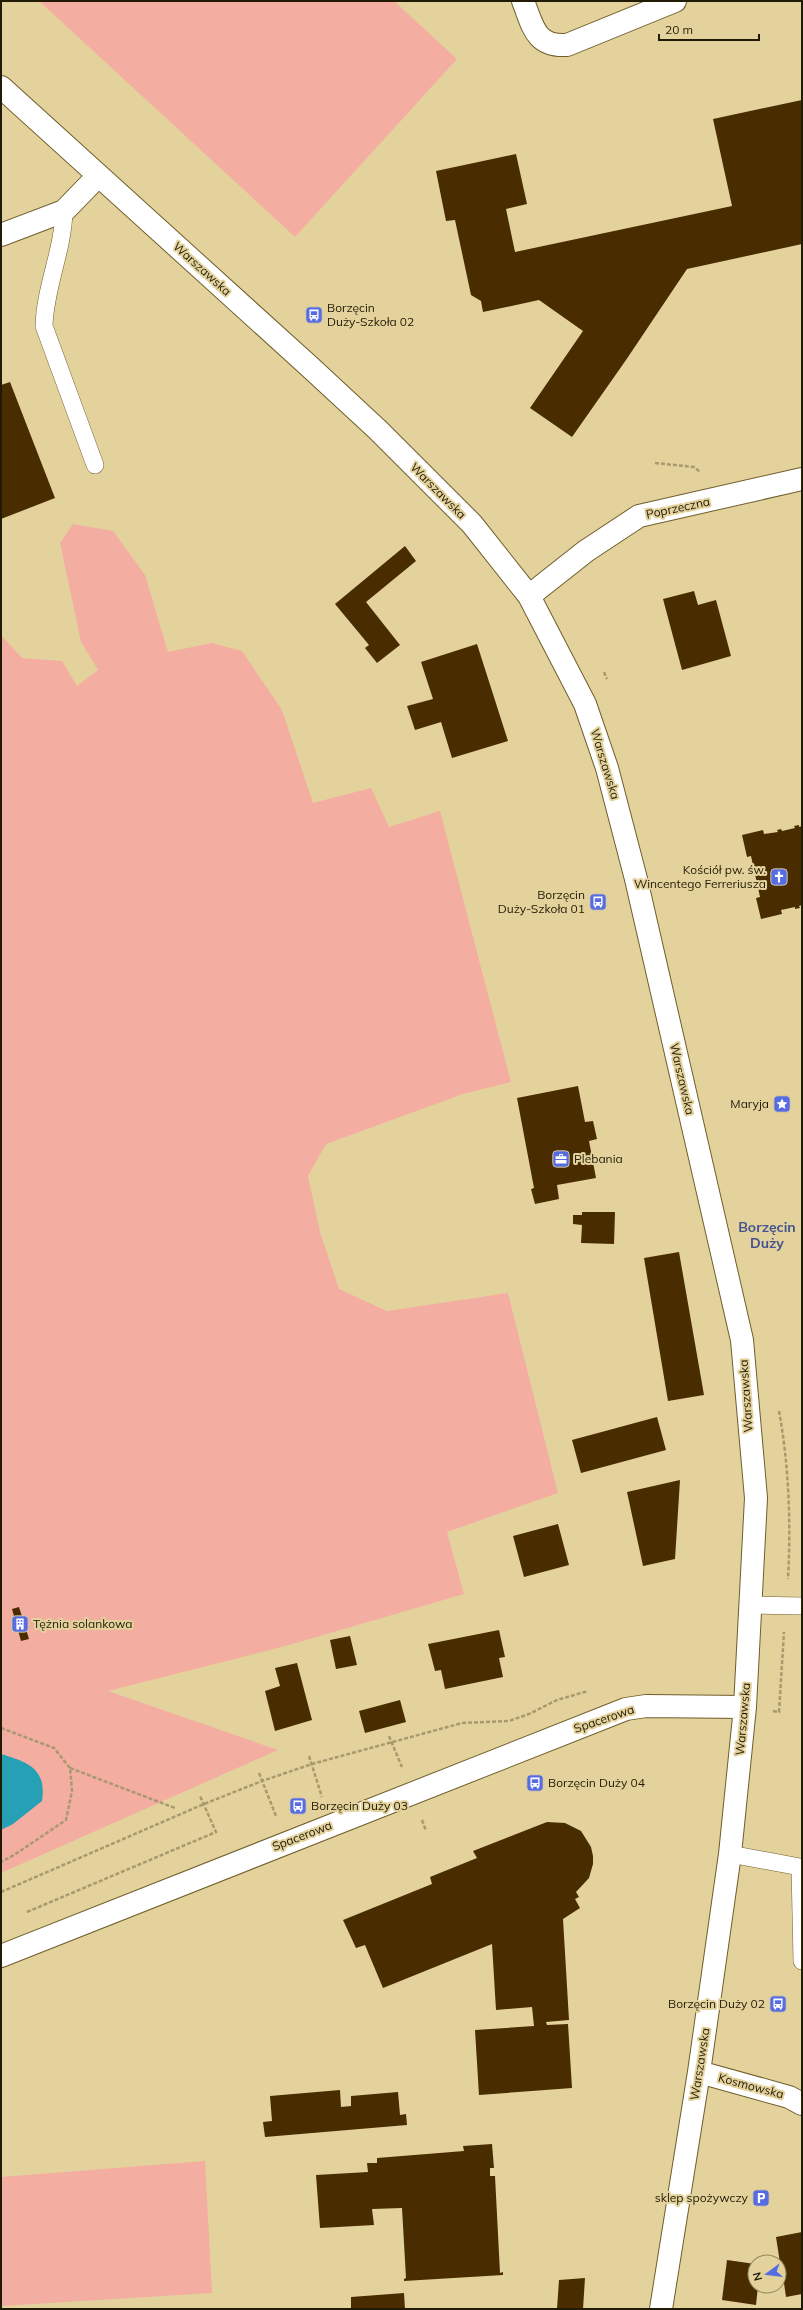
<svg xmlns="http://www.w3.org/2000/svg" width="803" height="2310" viewBox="0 0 803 2310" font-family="Mulish,sans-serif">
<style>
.green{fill:#f3aea1}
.water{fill:#26a0b4}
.building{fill:#492c00}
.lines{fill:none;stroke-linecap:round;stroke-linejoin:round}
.lane-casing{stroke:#6f5e2c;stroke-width:18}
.street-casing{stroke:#6f5e2c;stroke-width:24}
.secondary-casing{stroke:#6f5e2c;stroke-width:24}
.path{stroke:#a8996e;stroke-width:2.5;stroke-dasharray:4 2;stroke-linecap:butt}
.lane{stroke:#fff;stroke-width:17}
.street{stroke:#fff;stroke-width:22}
.secondary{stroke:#fff;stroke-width:22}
.labels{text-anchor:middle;stroke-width:4;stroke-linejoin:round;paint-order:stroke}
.street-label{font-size:12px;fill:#211b06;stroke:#e4d29d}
.poi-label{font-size:12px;fill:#211b06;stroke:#e4d29d;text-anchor:start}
.quarter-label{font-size:14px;font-weight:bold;fill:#44538f;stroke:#e4d29d}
</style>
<rect width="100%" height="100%" fill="#e4d29d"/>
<path class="green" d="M 39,1 L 394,1 L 457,59 L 295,237 Z
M 73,524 L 113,531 L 145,575 L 168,652 L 212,643 L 242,651 L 282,710 L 313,803 L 371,788 L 389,827 L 440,811 L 511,1082 L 463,1094 L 326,1144 L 308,1176 L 320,1232 L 339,1289 L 387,1311 L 508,1293 L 558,1493 L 447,1532 L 464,1594 L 289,1645 L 108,1691 L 278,1750 L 1,1873 L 1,635 L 22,658 L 62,661 L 77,686 L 98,670 L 81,642 L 60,543 Z
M 205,2161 L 212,2293 L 1,2306 L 1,2177 Z"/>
<path class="water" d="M 1,1754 C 27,1762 47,1768 42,1801 L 13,1824 L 1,1830 Z"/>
<path class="building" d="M 802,100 L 802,244 L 687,269 L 626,360 L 572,437 L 530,408 L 583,331 L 539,300 L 483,312 L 481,301 L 471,295 L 455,220 L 446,221 L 436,171 L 516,154 L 527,204 L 506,209 L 515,252 L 732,206 L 713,119 Z
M 10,382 L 55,498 L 1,519 L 1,385 Z
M 405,546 L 416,561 L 366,602 L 400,645 L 377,663 L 365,648 L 369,645 L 335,604 Z
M 694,591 L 698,605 L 716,600 L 731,656 L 682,670 L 663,599 Z
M 477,644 L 508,741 L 452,758 L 441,722 L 415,730 L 407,706 L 433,699 L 421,662 Z
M 799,825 L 799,827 L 802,826 L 802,905 L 799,906 L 800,908 L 795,909 L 795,907 L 781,910 L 782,914 L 761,919 L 756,898 L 760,897 L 751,856 L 747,857 L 742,835 L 763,830 L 764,834 L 778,832 L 777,830 L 781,829 L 782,831 L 795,828 L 794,826 Z
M 578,1086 L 585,1122 L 593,1121 L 597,1139 L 589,1141 L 596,1178 L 557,1185 L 559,1199 L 535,1204 L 531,1189 L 534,1188 L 517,1098 Z
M 582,1212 L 615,1212 L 614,1244 L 581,1243 L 582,1225 L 573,1224 L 573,1215 L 582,1215 Z
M 679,1252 L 704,1395 L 668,1401 L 644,1258 Z
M 657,1417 L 666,1450 L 581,1473 L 572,1440 Z
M 680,1480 L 675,1559 L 643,1566 L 627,1492 Z
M 558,1524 L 569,1565 L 524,1577 L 513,1536 Z
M 19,1607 L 29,1639 L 21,1641 L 12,1609 Z
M 499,1630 L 505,1657 L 499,1658 L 503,1677 L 445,1689 L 441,1670 L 435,1671 L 428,1644 Z
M 350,1636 L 357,1665 L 336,1669 L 330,1640 Z
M 297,1663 L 312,1720 L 275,1731 L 265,1691 L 280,1686 L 275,1668 Z
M 400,1700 L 406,1722 L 365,1733 L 359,1711 Z
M 547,1822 L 565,1823 L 581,1831 L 591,1847 L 593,1856 L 593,1864 L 589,1878 L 576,1892 L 579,1897 L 575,1899 L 580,1908 L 563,1919 L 569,2020 L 546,2022 L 547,2025 L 568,2024 L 572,2088 L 479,2095 L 475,2030 L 534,2026 L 532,2007 L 496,2010 L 492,1944 L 383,1988 L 365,1945 L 356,1948 L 343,1920 L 432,1884 L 430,1877 L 477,1858 L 473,1851 Z
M 340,2090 L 341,2107 L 351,2106 L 351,2096 L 398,2092 L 400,2115 L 406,2114 L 407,2125 L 265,2137 L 263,2122 L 272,2121 L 270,2096 Z
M 492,2144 L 494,2168 L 490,2168 L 490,2176 L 495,2176 L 500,2273 L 503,2272 L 503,2275 L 404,2281 L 404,2279 L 406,2278 L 402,2208 L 372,2209 L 374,2225 L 320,2228 L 316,2175 L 368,2172 L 367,2163 L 377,2163 L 377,2158 L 464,2151 L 463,2146 Z
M 802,2232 L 802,2294 L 786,2297 L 783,2276 L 779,2277 L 780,2263 L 776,2237 Z
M 727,2260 L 755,2264 L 755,2286 L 758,2286 L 756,2305 L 722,2300 Z
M 585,2278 L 583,2309 L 557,2309 L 559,2280 Z
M 404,2293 L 405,2309 L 351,2309 L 351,2297 Z"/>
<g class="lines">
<defs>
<path id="lane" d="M 64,211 C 63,251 45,287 44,326 L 95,465
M 750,1605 L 802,1606
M 730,1854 L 800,1867 L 802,1961"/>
<path id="street" d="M 523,1 C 533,26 535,47 567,45 L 675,1
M 1,235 L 64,211 L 98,176"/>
<path id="secondary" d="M 1,87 L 310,367 L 378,430 L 472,524 L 529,596 L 585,704 L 607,768 L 636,879 L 742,1340 L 756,1498 L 745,1707 L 730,1854 L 699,2072 L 661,2309
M 529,596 L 586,551 L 639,516 L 802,479
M 1,1956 L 626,1709 L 646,1706 L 745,1707
M 699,2072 L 789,2097 L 802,2104"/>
</defs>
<use href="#lane" class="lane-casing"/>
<use href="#street" class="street-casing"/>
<use href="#secondary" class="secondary-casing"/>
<path class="path" d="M 655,463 L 694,467 L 700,472
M 604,672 L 607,679
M 779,1411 C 789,1466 791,1523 788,1579
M 773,1711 L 779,1712 L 784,1632
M 1,1728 L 54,1748 L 70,1768 L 72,1791 L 66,1820 L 14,1855 L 1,1862
M 389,1736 L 402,1767
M 309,1756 L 322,1797
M 70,1768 L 175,1808
M 259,1773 L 276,1816
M 422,1820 L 426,1831
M 1,1892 L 204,1804 L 262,1781 L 312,1764 L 462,1723 L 509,1721 L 529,1714 L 557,1700 L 588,1691
M 27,1912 L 216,1832 L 200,1796"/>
<use href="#lane" class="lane"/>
<use href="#street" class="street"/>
<use href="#secondary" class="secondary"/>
</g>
<defs>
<symbol id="bus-square" viewBox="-11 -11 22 22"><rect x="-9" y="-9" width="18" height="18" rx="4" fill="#556ce2" stroke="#e4d29d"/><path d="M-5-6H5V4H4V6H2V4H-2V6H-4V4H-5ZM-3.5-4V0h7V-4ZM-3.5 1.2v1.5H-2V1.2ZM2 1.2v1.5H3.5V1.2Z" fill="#fff"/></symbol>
<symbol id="church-square" viewBox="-11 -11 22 22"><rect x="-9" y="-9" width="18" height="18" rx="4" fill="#556ce2" stroke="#e4d29d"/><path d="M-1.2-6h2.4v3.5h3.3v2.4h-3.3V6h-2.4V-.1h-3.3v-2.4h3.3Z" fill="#fff"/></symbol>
<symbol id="sight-square" viewBox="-11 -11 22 22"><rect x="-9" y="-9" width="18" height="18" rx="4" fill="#556ce2" stroke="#e4d29d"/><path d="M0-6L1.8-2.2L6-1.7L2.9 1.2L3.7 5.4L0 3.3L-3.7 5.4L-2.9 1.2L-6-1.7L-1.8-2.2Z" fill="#fff"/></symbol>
<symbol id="office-square" viewBox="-11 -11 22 22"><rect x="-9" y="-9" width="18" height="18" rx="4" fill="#556ce2" stroke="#e4d29d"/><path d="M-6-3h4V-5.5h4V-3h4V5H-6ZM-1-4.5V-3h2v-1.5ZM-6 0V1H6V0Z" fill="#fff"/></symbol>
<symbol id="building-square" viewBox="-11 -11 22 22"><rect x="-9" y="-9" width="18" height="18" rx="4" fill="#556ce2" stroke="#e4d29d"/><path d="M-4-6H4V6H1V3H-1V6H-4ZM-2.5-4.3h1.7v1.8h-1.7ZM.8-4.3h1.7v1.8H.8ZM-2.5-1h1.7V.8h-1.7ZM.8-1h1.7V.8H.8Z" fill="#fff"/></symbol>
<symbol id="parking-square" viewBox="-11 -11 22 22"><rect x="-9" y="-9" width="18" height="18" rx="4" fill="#556ce2" stroke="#e4d29d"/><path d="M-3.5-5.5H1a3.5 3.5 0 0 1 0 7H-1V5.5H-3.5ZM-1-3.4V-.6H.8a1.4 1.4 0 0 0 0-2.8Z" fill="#fff"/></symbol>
</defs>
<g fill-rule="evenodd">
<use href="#bus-square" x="304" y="305" width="20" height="20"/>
<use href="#church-square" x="769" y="867" width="20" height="20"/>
<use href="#bus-square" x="588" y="892" width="20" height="20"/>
<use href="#sight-square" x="772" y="1094" width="20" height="20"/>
<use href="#office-square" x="551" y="1149" width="20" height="20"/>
<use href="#building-square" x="10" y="1614" width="20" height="20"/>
<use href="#bus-square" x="525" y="1773" width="20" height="20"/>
<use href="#bus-square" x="288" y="1796" width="20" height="20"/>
<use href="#bus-square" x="768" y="1994" width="20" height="20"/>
<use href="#parking-square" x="751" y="2188" width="20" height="20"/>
</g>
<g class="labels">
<g class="street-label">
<text transform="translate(202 269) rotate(42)" y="4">Warszawska</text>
<text transform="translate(438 491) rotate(45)" y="4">Warszawska</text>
<text transform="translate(678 508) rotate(-12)" y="4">Poprzeczna</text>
<text transform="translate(605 764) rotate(73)" y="4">Warszawska</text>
<text transform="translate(682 1079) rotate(77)" y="4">Warszawska</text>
<text transform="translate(746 1396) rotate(-94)" y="4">Warszawska</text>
<text transform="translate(604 1719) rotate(-19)" y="4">Spacerowa</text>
<text transform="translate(743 1719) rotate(-85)" y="4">Warszawska</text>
<text transform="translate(302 1836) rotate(-21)" y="4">Spacerowa</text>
<text transform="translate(700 2064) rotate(-81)" y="4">Warszawska</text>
<text transform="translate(751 2086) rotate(15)" y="4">Kosmowska</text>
</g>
<g class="poi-label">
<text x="327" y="312">Borzęcin<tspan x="327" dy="14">Duży-Szkoła 02</tspan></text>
<text x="766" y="874" text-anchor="end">Kościół pw. św.<tspan x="766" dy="14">Wincentego Ferreriusza</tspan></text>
<text x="585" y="899" text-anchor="end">Borzęcin<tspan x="585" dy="14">Duży-Szkoła 01</tspan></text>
<text x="769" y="1108" text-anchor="end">Maryja</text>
<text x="574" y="1163">Plebania</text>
<text x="33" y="1628">Tężnia solankowa</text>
<text x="548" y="1787">Borzęcin Duży 04</text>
<text x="311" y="1810">Borzęcin Duży 03</text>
<text x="765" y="2008" text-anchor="end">Borzęcin Duży 02</text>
<text x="748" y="2202" text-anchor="end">sklep spożywczy</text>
</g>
<g class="quarter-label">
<text x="767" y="1232">Borzęcin<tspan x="767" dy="16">Duży</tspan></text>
</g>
</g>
<rect width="803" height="2310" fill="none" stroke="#211b06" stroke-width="4"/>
<g transform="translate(767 2274) rotate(255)"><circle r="19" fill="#e4d29d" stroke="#968961"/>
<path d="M0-3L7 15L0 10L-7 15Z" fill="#556ce2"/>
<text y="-6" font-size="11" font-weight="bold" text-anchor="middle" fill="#211b06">N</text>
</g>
<path d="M659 34v6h100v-6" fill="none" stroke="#211b06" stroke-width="2"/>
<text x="665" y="34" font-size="12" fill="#211b06" stroke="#e4d29d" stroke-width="3" paint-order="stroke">20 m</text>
</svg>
